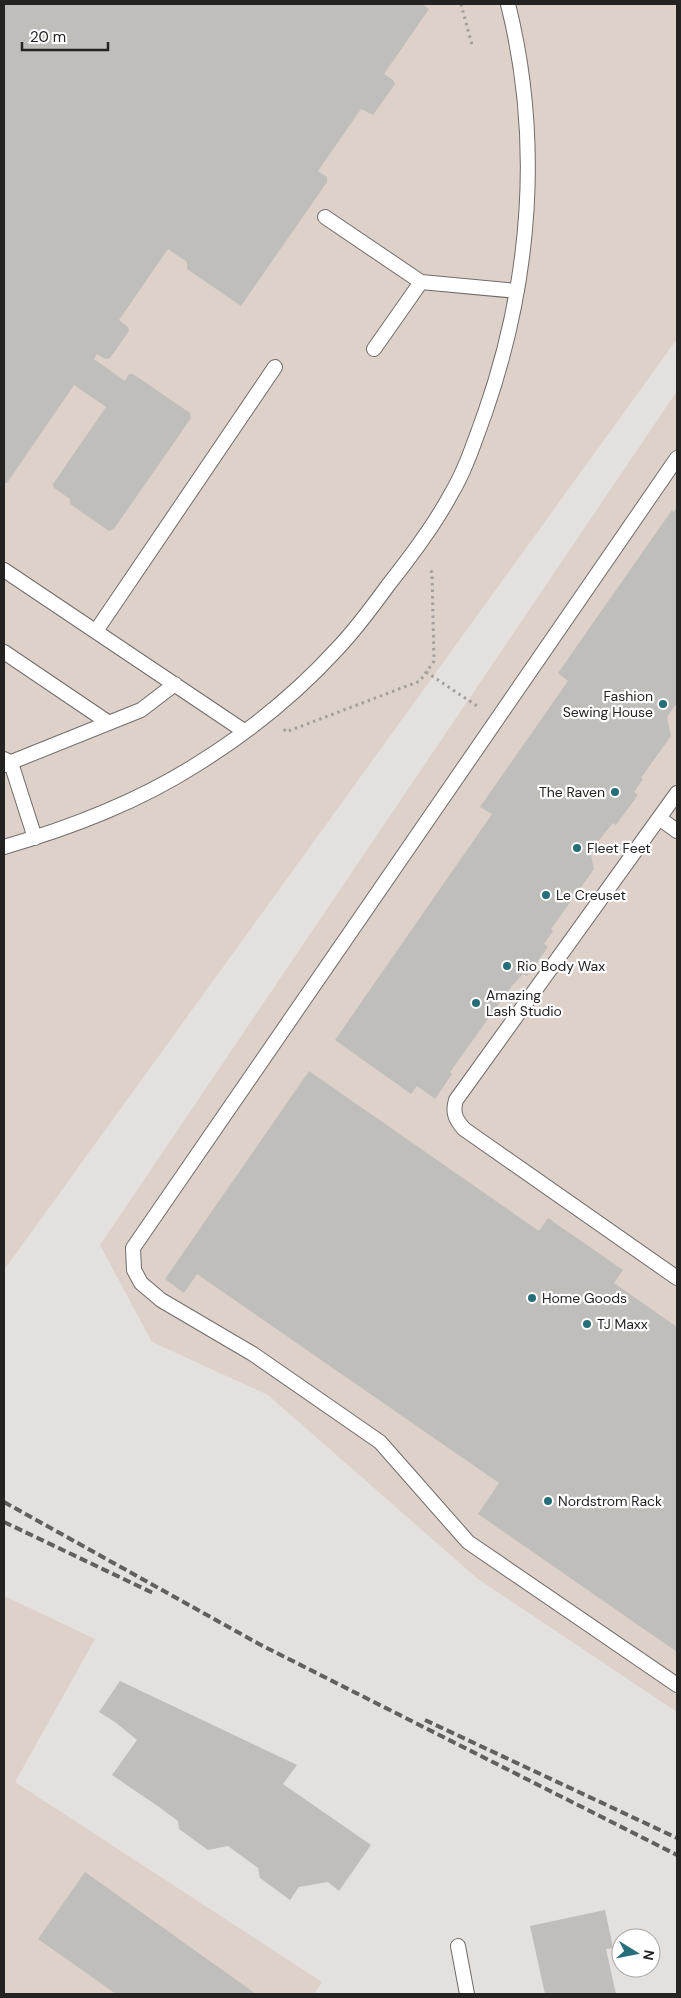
<svg xmlns="http://www.w3.org/2000/svg" width="681" height="1998" viewBox="0 0 681 1998" font-family="'DM Sans',sans-serif">
<style>
.built{fill:#ddd1ca}
.building{fill:#c0beba}
.lines{fill:none;stroke-linecap:round;stroke-linejoin:round}
.lane-casing{stroke:#716c6a;stroke-width:16}
.path{stroke:#a29f9c;stroke-width:3;stroke-dasharray:2.5 4;stroke-linecap:butt}
.lane{stroke:#fff;stroke-width:14}
.rail{stroke:#625f5d;stroke-width:4;stroke-dasharray:8 4;stroke-linecap:butt}
.poi-dot{fill:#266e79;stroke:#fff;stroke-width:2}
.labels{text-anchor:middle;stroke-width:4.5;stroke-linejoin:round;paint-order:stroke}
.poi-label{font-size:14px;fill:#252322;stroke:#fff;text-anchor:start}
</style>
<rect width="100%" height="100%" fill="#e4e0dd"/>
<path class="built" d="M 4,4 L 677,4 L 677,339 L 4,1270 Z
M 677,391 L 677,1712 L 478,1579 L 268,1395 L 152,1342 L 100,1245 Z
M 4,1596 L 95,1639 L 15,1782 L 322,1982 L 314,1994 L 4,1994 Z"/>
<path class="building" d="M 4,4 L 422,4 L 429,9 L 384,74 L 393,80 L 395,84 L 373,115 L 361,109 L 318,171 L 327,177 L 327,182 L 241,306 L 187,269 L 187,262 L 168,249 L 119,320 L 128,327 L 129,331 L 110,358 L 105,359 L 97,354 L 94,359 L 125,381 L 129,374 L 133,374 L 190,413 L 191,418 L 114,529 L 109,531 L 70,504 L 70,499 L 54,488 L 53,484 L 106,407 L 74,385 L 7,483 L 4,483 Z
M 677,507 L 677,703 L 667,717 L 671,736 L 641,778 L 643,779 L 634,792 L 638,795 L 616,825 L 613,823 L 590,851 L 594,869 L 551,929 L 553,931 L 544,944 L 548,947 L 527,976 L 523,974 L 511,987 L 450,1072 L 452,1074 L 435,1099 L 417,1086 L 411,1094 L 335,1040 L 492,814 L 480,807 L 568,681 L 558,673 L 672,510 L 674,512 Z
M 309,1071 L 539,1231 L 548,1218 L 623,1270 L 614,1283 L 677,1327 L 677,1652 L 478,1514 L 499,1483 L 197,1274 L 184,1293 L 165,1279 Z
M 120,1681 L 297,1765 L 283,1784 L 371,1845 L 339,1891 L 328,1882 L 299,1887 L 290,1900 L 260,1878 L 258,1868 L 228,1846 L 208,1850 L 179,1829 L 178,1821 L 159,1807 L 112,1775 L 137,1740 L 115,1722 L 99,1712 Z
M 85,1872 L 256,1994 L 116,1994 L 38,1939 Z
M 605,1910 L 613,1948 L 606,1949 L 616,1994 L 545,1994 L 530,1926 Z"/>
<g class="lines">
<defs>
<path id="lane" d="M 325,217 L 421,282 L 374,349
M 421,282 L 517,291
M 677,458 L 133,1248 L 134,1270 L 141,1283 L 161,1300 L 253,1354 L 380,1442 L 468,1542 L 677,1685
M 4,570 L 244,731
M 96,631 L 275,367
M 4,652 L 109,723
M 4,759 L 11,763 L 35,838
M 4,765 L 141,710 L 175,684
M 677,793 L 456,1100 C 452,1113 456,1120 464,1129 L 677,1278
M 659,818 L 677,831
M 4,847 C 73,827 138,802 199,763 C 250,731 298,692 338,648 C 357,628 373,606 389,584 C 412,555 434,526 451,494 C 466,469 475,440 485,413 C 531,281 542,140 508,4
M 458,1946 L 467,1994"/>
</defs>
<use href="#lane" class="lane-casing"/>
<path class="path" d="M 461,4 L 472,45
M 426,672 L 480,708
M 284,729 L 286,732 L 420,681 L 434,661 L 432,572 L 427,569"/>
<use href="#lane" class="lane"/>
<path class="rail" d="M 4,1502 L 259,1644 L 677,1855
M 4,1522 L 153,1593
M 425,1720 L 677,1838"/>
</g>
<g class="poi-dot">
<circle cx="663" cy="704" r="5"/>
<circle cx="615" cy="792" r="5"/>
<circle cx="577" cy="848" r="5"/>
<circle cx="546" cy="895" r="5"/>
<circle cx="507" cy="966" r="5"/>
<circle cx="476" cy="1003" r="5"/>
<circle cx="532" cy="1298" r="5"/>
<circle cx="587" cy="1324" r="5"/>
<circle cx="548" cy="1501" r="5"/>
</g>
<g class="labels">
<g class="poi-label">
<text x="653" y="701" text-anchor="end">Fashion<tspan x="653" dy="16">Sewing House</tspan></text>
<text x="605" y="797" text-anchor="end">The Raven</text>
<text x="587" y="853">Fleet Feet</text>
<text x="556" y="900">Le Creuset</text>
<text x="517" y="971">Rio Body Wax</text>
<text x="486" y="1000">Amazing<tspan x="486" dy="16">Lash Studio</tspan></text>
<text x="542" y="1303">Home Goods</text>
<text x="597" y="1329">TJ Maxx</text>
<text x="558" y="1506">Nordstrom Rack</text>
</g>
</g>
<rect width="681" height="1998" fill="none" stroke="#252322" stroke-width="10"/>
<g transform="translate(636 1953) rotate(100)"><circle r="24" fill="#ffffff" stroke="#a8a7a7"/>
<path d="M0-4L9 19L0 12L-9 19Z" fill="#266e79"/>
<text y="-8" font-size="14" font-weight="bold" text-anchor="middle" fill="#252322">N</text>
</g>
<path d="M22 42v8h86v-8" fill="none" stroke="#252322" stroke-width="2.5"/>
<text x="30" y="42" font-size="15" fill="#252322" stroke="#ffffff" stroke-width="4" paint-order="stroke">20 m</text>
</svg>
